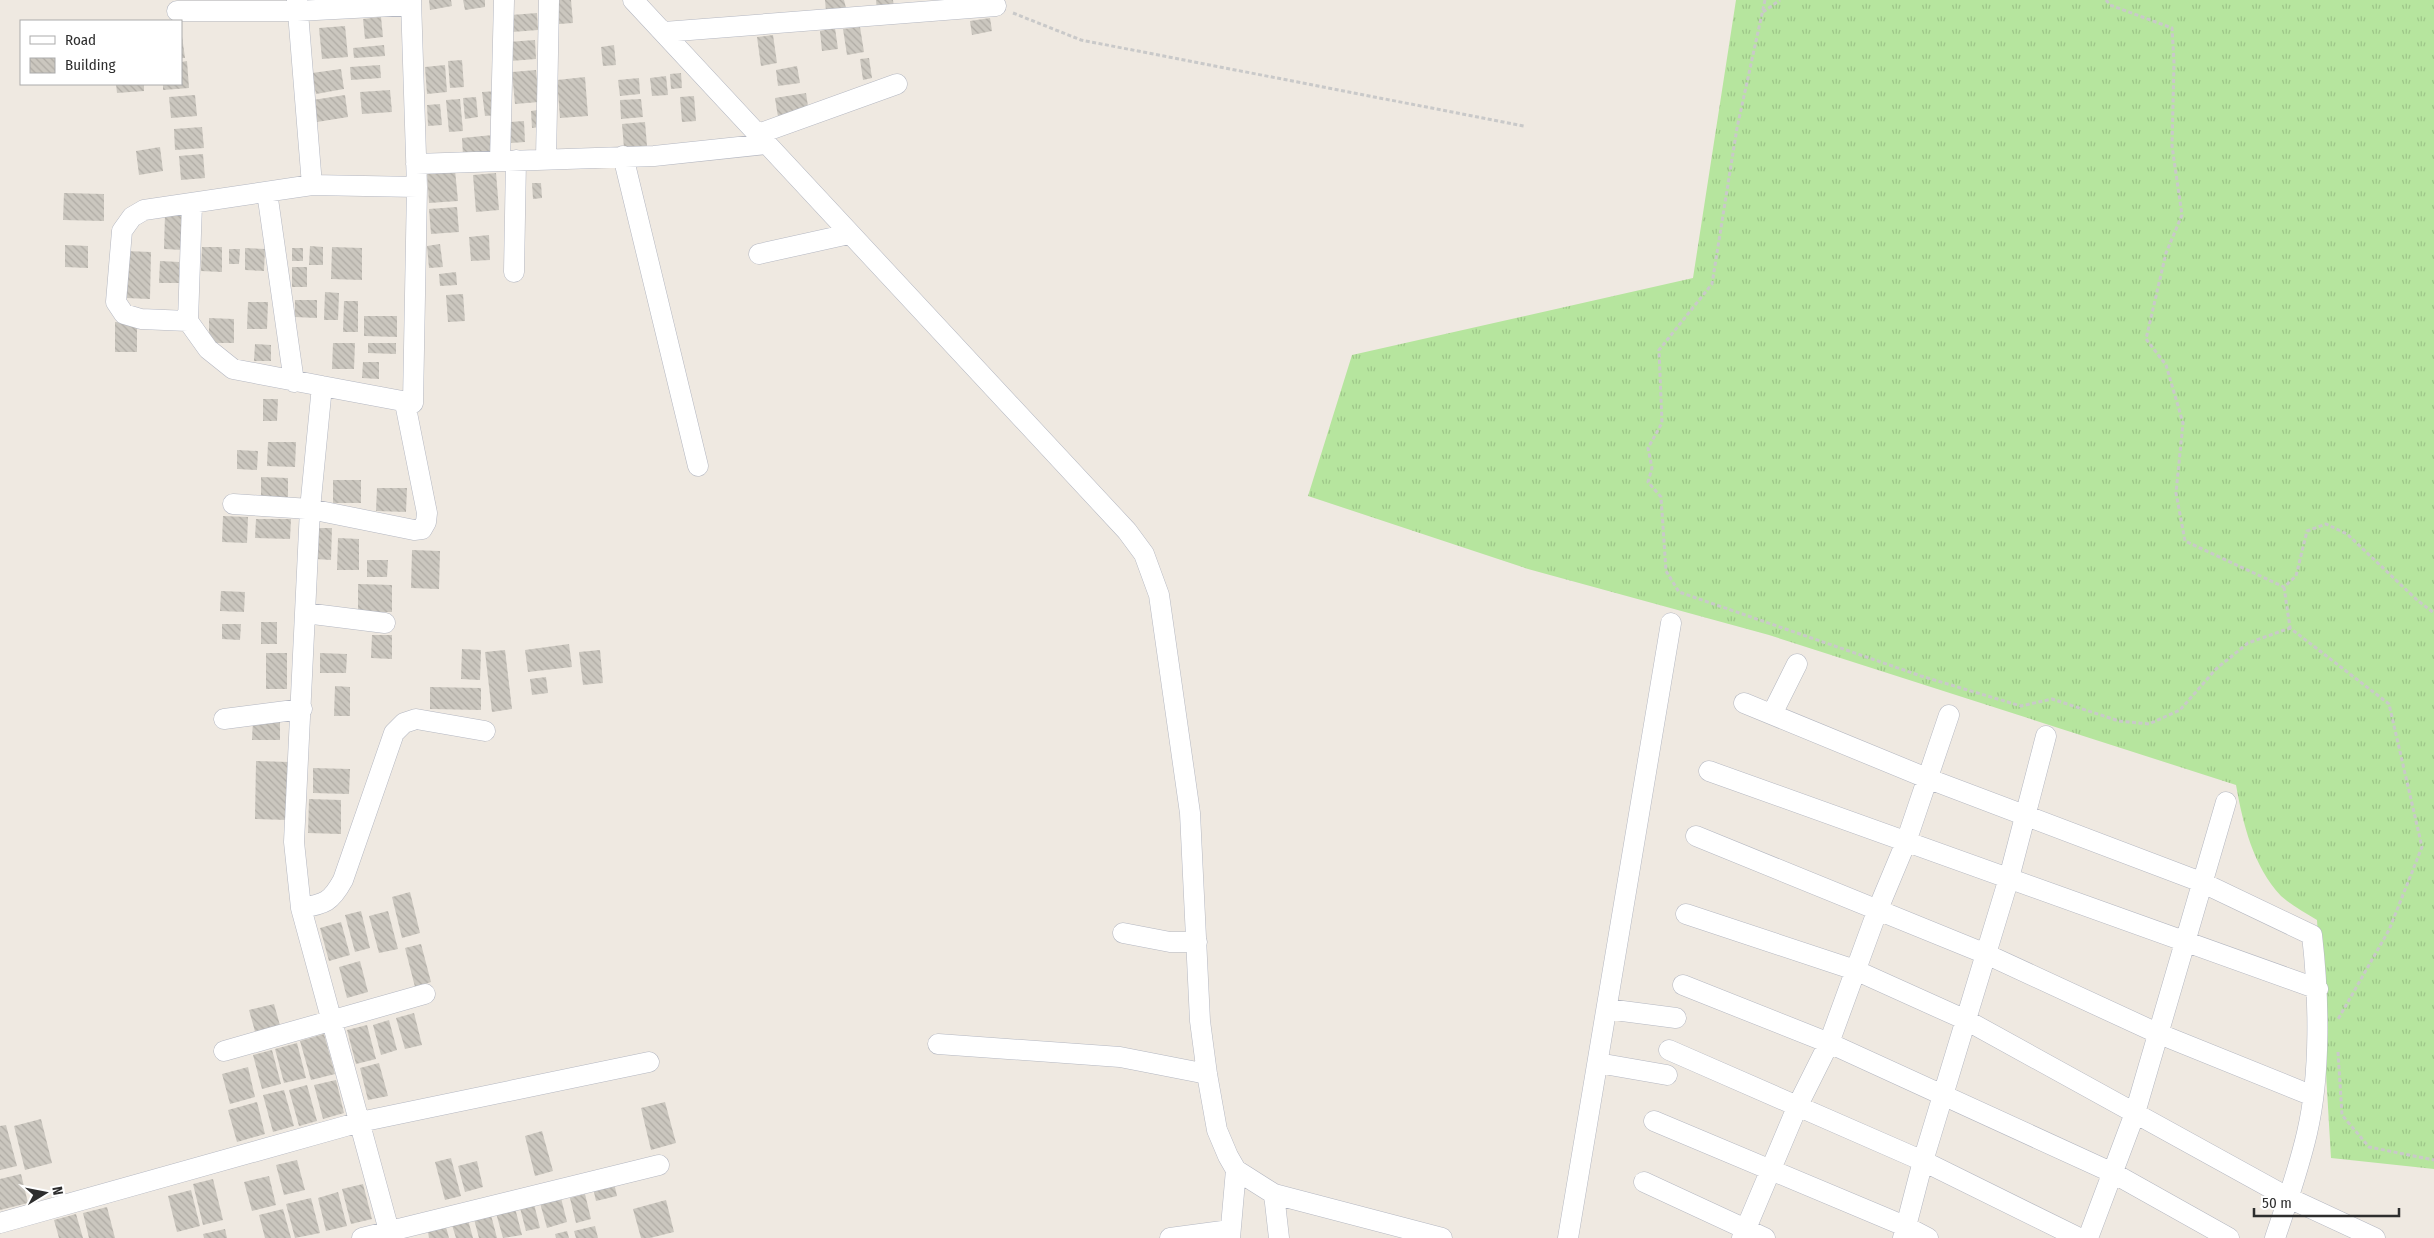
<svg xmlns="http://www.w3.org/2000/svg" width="2434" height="1238" viewBox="0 0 2434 1238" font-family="'Fira Sans Condensed',sans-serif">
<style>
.grass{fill:url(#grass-tufts)}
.building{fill:url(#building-back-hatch)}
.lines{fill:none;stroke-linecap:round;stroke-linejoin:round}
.minor-casing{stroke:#b4b7c1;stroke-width:21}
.path{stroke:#c9c9c9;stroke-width:3;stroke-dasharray:4 2.5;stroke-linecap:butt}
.minor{stroke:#fff;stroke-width:20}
</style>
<defs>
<pattern id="grass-tufts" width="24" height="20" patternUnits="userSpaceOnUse" patternTransform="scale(1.25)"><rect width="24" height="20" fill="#b6e59e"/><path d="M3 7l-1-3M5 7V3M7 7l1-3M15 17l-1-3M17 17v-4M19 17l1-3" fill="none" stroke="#9dc588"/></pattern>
<pattern id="building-back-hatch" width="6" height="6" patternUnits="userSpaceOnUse" patternTransform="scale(1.25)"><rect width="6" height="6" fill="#cbc7bf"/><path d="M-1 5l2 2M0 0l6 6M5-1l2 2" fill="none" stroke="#afaba4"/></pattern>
</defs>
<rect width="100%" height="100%" fill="#efe9e1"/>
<path class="grass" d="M 1736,0 L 2434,0 L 2434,1169 L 2331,1158 L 2317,920 C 2306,913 2291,905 2281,896 C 2253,866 2243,824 2236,785 L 1769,635 L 1528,569 L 1308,496 L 1352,355 L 1693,278 Z"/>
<path class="building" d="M 429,0 L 451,0 L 452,6 L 430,10 Z
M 463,0 L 485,0 L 485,7 L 465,10 Z
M 557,0 L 571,0 L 573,23 L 559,24 Z
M 825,0 L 844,0 L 846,8 L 826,11 Z
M 876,0 L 893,0 L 894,8 L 877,11 Z
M 537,13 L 538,30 L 512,32 L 511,15 Z
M 381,17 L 383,37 L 365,39 L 363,19 Z
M 990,18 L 992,31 L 972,35 L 970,21 Z
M 345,26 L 348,57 L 322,59 L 319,28 Z
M 860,27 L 864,52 L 847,55 L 843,29 Z
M 835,28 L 838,49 L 822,51 L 820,31 Z
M 181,29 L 185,58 L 181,58 Z
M 773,35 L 777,63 L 761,66 L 757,37 Z
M 535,40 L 536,59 L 510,61 L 508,42 Z
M 384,45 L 385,56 L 354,58 L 353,48 Z
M 614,45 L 616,65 L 603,66 L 601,47 Z
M 869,58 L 872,78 L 863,80 L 860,59 Z
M 462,60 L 464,87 L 450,88 L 448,61 Z
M 187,61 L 189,88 L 163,90 L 163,84 L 181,84 L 181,62 Z
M 380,65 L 381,78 L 351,80 L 350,67 Z
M 445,65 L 447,92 L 427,94 L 425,67 Z
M 797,66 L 800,83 L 778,86 L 776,70 Z
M 341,69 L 344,89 L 316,94 L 312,73 Z
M 536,70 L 539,102 L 515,104 L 512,72 Z
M 681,73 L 682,88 L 671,89 L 670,74 Z
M 666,76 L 668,95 L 652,96 L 650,78 Z
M 585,77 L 588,116 L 560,118 L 557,80 Z
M 639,78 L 640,94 L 620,96 L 618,80 Z
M 116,84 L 144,84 L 144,91 L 117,93 Z
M 390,90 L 392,112 L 362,114 L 360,92 Z
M 498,91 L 500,115 L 485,116 L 482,92 Z
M 806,93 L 809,113 L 778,117 L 775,98 Z
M 195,95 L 197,116 L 171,118 L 169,97 Z
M 345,95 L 348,117 L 317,122 L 313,100 Z
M 694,96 L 696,121 L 682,122 L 680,97 Z
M 476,97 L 478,117 L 465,119 L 463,98 Z
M 460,99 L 463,131 L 449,132 L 446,100 Z
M 641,99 L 643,117 L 621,119 L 620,100 Z
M 440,104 L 442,125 L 428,126 L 427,105 Z
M 538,110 L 540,127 L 532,128 L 531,111 Z
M 524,121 L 525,142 L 511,143 L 510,122 Z
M 645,122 L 647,146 L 624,148 L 622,124 Z
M 202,127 L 204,148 L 175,150 L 174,129 Z
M 493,135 L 495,153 L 463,156 L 462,138 Z
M 160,147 L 163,171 L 139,175 L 136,151 Z
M 203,154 L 205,178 L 181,180 L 179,156 Z
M 455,170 L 458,201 L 429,203 L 427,173 Z
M 496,173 L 499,210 L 476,212 L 473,175 Z
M 532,183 L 541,183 L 542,198 L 533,199 Z
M 64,193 L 104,194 L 104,221 L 63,220 Z
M 457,207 L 459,232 L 431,234 L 429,209 Z
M 165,214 L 184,214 L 183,250 L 164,249 Z
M 489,235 L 490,260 L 471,261 L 469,237 Z
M 440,244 L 443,267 L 429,268 L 427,246 Z
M 65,245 L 88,246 L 88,268 L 65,267 Z
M 310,246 L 323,247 L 323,265 L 309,265 Z
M 202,247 L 222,247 L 222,272 L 201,271 Z
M 332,247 L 362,248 L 362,280 L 331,279 Z
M 245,248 L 265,249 L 264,271 L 245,270 Z
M 292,248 L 303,248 L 303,261 L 292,261 Z
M 229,249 L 240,249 L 239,264 L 229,264 Z
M 126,251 L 151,252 L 150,299 L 126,298 Z
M 160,261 L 179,262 L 179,283 L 159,283 Z
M 292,267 L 307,267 L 307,287 L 292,287 Z
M 456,272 L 457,285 L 440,286 L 439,274 Z
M 325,292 L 339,293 L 338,320 L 324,320 Z
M 463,294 L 465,321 L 448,322 L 446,295 Z
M 295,300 L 317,300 L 317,318 L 295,317 Z
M 344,301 L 358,301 L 358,332 L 343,332 Z
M 248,302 L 268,302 L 267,329 L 247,329 Z
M 364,316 L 397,316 L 397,337 L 364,336 Z
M 209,318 L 234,319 L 234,343 L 209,343 Z
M 115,322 L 137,323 L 137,352 L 115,352 Z
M 333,343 L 355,343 L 354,369 L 332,369 Z
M 368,343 L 396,343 L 396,354 L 368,353 Z
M 255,344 L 271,345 L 271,361 L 254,361 Z
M 363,362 L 379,362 L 379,379 L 362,378 Z
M 263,399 L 278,399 L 277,421 L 263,421 Z
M 268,442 L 296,442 L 295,467 L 267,466 Z
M 237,450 L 258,451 L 257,470 L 237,469 Z
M 261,477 L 288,478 L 288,502 L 261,501 Z
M 333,480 L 361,480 L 361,503 L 333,503 Z
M 377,488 L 407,488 L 406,512 L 376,511 Z
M 223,516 L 248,517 L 247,543 L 222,542 Z
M 256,519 L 291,519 L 290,539 L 255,538 Z
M 316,528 L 332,528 L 331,560 L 316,559 Z
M 338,538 L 359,539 L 359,570 L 337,570 Z
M 412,550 L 440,551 L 439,589 L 411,588 Z
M 367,560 L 388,560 L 387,577 L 367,577 Z
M 358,584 L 392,585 L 392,612 L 358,612 Z
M 221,591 L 245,592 L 244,612 L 220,611 Z
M 261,622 L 277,622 L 277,644 L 261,644 Z
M 222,624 L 241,624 L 240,640 L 222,639 Z
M 372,635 L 392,635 L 392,659 L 371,658 Z
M 569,644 L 572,667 L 528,672 L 525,650 Z
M 462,649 L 481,650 L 480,680 L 461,679 Z
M 505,650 L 512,709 L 492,712 L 485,652 Z
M 600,650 L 603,683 L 583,685 L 579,652 Z
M 266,653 L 287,653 L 287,689 L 266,689 Z
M 320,653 L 347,654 L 346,673 L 320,673 Z
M 546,677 L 548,693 L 532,695 L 530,679 Z
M 335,686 L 350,687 L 350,716 L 334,716 Z
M 430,687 L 481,688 L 481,710 L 430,709 Z
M 253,719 L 280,720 L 280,740 L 252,740 Z
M 256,761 L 289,762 L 288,820 L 255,819 Z
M 313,768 L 350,769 L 349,794 L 313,793 Z
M 309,799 L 341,800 L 341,834 L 308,833 Z
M 410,892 L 420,933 L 402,938 L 392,897 Z
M 361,911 L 370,948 L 355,952 L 345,915 Z
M 388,911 L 398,949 L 379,953 L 369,916 Z
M 341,922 L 350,955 L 329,961 L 320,928 Z
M 421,944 L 431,982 L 415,987 L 405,948 Z
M 360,961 L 368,992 L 347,998 L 339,967 Z
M 274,1004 L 281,1029 L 256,1035 L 249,1010 Z
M 414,1013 L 422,1045 L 405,1049 L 396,1018 Z
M 389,1020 L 397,1050 L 381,1055 L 373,1025 Z
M 367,1025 L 376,1059 L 356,1064 L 347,1030 Z
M 324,1034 L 335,1074 L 311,1080 L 300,1041 Z
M 297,1043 L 306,1078 L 284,1083 L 275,1049 Z
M 272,1050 L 281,1084 L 262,1089 L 253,1055 Z
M 379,1063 L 388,1096 L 368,1100 L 360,1068 Z
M 248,1067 L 255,1097 L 230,1104 L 222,1074 Z
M 336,1080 L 344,1113 L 323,1119 L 314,1085 Z
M 307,1085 L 317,1121 L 299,1126 L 289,1090 Z
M 284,1090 L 294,1126 L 273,1132 L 263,1095 Z
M 257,1102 L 265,1134 L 237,1142 L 228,1110 Z
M 665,1102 L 676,1143 L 651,1150 L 641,1108 Z
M 41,1119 L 52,1163 L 25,1170 L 14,1126 Z
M 6,1125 L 17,1166 L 0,1170 L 0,1126 Z
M 542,1131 L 553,1171 L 535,1176 L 525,1136 Z
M 451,1158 L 461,1196 L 445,1200 L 435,1162 Z
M 297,1160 L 305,1190 L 284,1195 L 276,1165 Z
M 477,1161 L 483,1187 L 465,1192 L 458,1166 Z
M 21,1174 L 28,1203 L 0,1210 L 0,1179 Z
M 269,1176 L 276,1205 L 252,1211 L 244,1182 Z
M 213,1179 L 223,1220 L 203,1225 L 193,1184 Z
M 614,1183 L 617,1196 L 596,1201 L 593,1188 Z
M 363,1184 L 372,1219 L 351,1224 L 342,1189 Z
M 191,1190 L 200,1226 L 177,1232 L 168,1196 Z
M 338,1192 L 347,1226 L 326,1231 L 318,1198 Z
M 585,1194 L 591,1219 L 576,1223 L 570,1198 Z
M 311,1198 L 320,1233 L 295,1238 L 286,1204 Z
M 561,1198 L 567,1222 L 547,1228 L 540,1203 Z
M 666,1200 L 674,1232 L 650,1238 L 641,1238 L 633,1209 Z
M 534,1204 L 540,1228 L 526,1231 L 520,1208 Z
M 107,1207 L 115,1238 L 89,1238 L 83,1213 Z
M 515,1208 L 522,1235 L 503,1238 L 496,1213 Z
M 283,1209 L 291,1238 L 265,1238 L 259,1215 Z
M 76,1214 L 83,1238 L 59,1238 L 54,1220 Z
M 491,1215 L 497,1238 L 479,1238 L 474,1219 Z
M 468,1220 L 473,1238 L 456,1238 L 452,1225 Z
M 595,1226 L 598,1238 L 576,1238 L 574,1231 Z
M 446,1227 L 449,1238 L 429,1238 L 428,1232 Z
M 225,1229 L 227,1238 L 204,1238 L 203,1234 Z
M 567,1231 L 569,1238 L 556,1238 L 555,1234 Z"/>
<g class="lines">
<defs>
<path id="minor" d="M 297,0 L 312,185
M 633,0 L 1127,531 L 1144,554 L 1159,595 L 1190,813 L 1200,1021 L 1207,1074 L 1217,1130 L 1228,1156 L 1236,1170 L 1274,1194 L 1442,1238
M 177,11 L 297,11 L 411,5
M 664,32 L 996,6
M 758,134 L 897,84
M 623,156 L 698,466
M 546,159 L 549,0
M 500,161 L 504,0
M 416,164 L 654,156 L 767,144
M 267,192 L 294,382
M 759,254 L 849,234
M 514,272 L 516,160
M 188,321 L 192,204
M 322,386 L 233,369 L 208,349 L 188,321 L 141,319 L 124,314 L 116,302 L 122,231 L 132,217 L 144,210 L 312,185 L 417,187
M 233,504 L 310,509 L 414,530 L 422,529 L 426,522 L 427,513 L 405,403
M 305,613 L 385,623
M 1744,703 L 1929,779 L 2201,882 L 2312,935 C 2319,996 2321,1073 2307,1133 C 2299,1168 2287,1203 2275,1238
M 1772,714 L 1797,664
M 224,719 L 302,709
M 1709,771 L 2318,989
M 1696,836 L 1986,954 L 2157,1033 L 2313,1096
M 301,908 C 325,904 331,902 343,880 L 394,733 L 404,723 L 416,719 L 485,731
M 1686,914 L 1855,970 L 1966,1020 L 2289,1198 L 2375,1238
M 1123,933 L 1170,942 L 1197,942
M 1683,985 L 1829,1043 L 2113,1173 L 2229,1238
M 1607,1009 L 1676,1018
M 938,1044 L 1120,1057 L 1207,1074
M 1669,1050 L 1923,1161 L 2079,1238
M 224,1051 L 425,994
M 1598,1063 L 1667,1075
M 1654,1121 L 1907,1227 L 1928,1238
M 1644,1182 L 1765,1238
M 1274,1194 L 1279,1238
M 0,1223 L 360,1122 L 649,1062
M 362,1238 L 659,1165
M 391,1238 L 301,908 L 294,842 L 310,509 L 322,386 L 413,403 L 417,187 L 411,0
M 1170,1238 L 1230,1230
M 1230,1238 L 1236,1170
M 1568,1238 L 1671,623
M 1742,1238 L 1798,1105 L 1829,1043 L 1878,909 L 1906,842 L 1949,715
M 1903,1238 L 1923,1161 L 2009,878 L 2046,736
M 2088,1238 L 2135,1113 L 2226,802"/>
</defs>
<use href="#minor" class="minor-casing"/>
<path class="path" d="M 1765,0 L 1737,128 L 1712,284 L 1659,350 L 1662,423 L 1648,448 L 1652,468 L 1648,482 L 1661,497 L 1666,571 L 1679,592 L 1921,676 L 2021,706 L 2052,699 L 2119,721 L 2149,724 L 2180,710 L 2216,669 L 2248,643 L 2290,628
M 2106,0 L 2110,5 L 2172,28 L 2174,63 L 2172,146 L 2182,215 L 2166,253 L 2146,339 L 2166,365 L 2183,423 L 2176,493 L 2185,541 L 2284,587 L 2296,576 L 2307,531 L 2326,524 L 2347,534 L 2417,600 L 2434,613
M 1763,12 L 1780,0
M 1013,13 L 1081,40 L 1524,126
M 2284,587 L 2290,628 L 2389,704 L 2422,847 L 2389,930 L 2337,1021
M 2338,1052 L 2342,1115 L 2369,1147 L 2434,1160"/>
<use href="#minor" class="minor"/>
</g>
<rect x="20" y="20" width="162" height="65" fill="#ffffff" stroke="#ababab"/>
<rect x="30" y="36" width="25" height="8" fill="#ffffff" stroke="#ababab"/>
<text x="65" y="45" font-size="15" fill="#2e2e2e">Road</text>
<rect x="30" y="58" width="25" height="15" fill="url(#building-back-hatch)" stroke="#ababab"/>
<text x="65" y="70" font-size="15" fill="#2e2e2e">Building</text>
<g transform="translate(45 1193) rotate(80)" stroke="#ffffff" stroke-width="4" paint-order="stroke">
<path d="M0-4L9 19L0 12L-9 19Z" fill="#2e2e2e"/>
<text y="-8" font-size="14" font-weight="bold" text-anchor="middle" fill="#2e2e2e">N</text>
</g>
<path d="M2254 1208v8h145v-8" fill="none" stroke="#2e2e2e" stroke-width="2.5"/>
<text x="2262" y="1208" font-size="15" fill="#2e2e2e" stroke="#ffffff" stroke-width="4" paint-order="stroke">50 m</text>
</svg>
